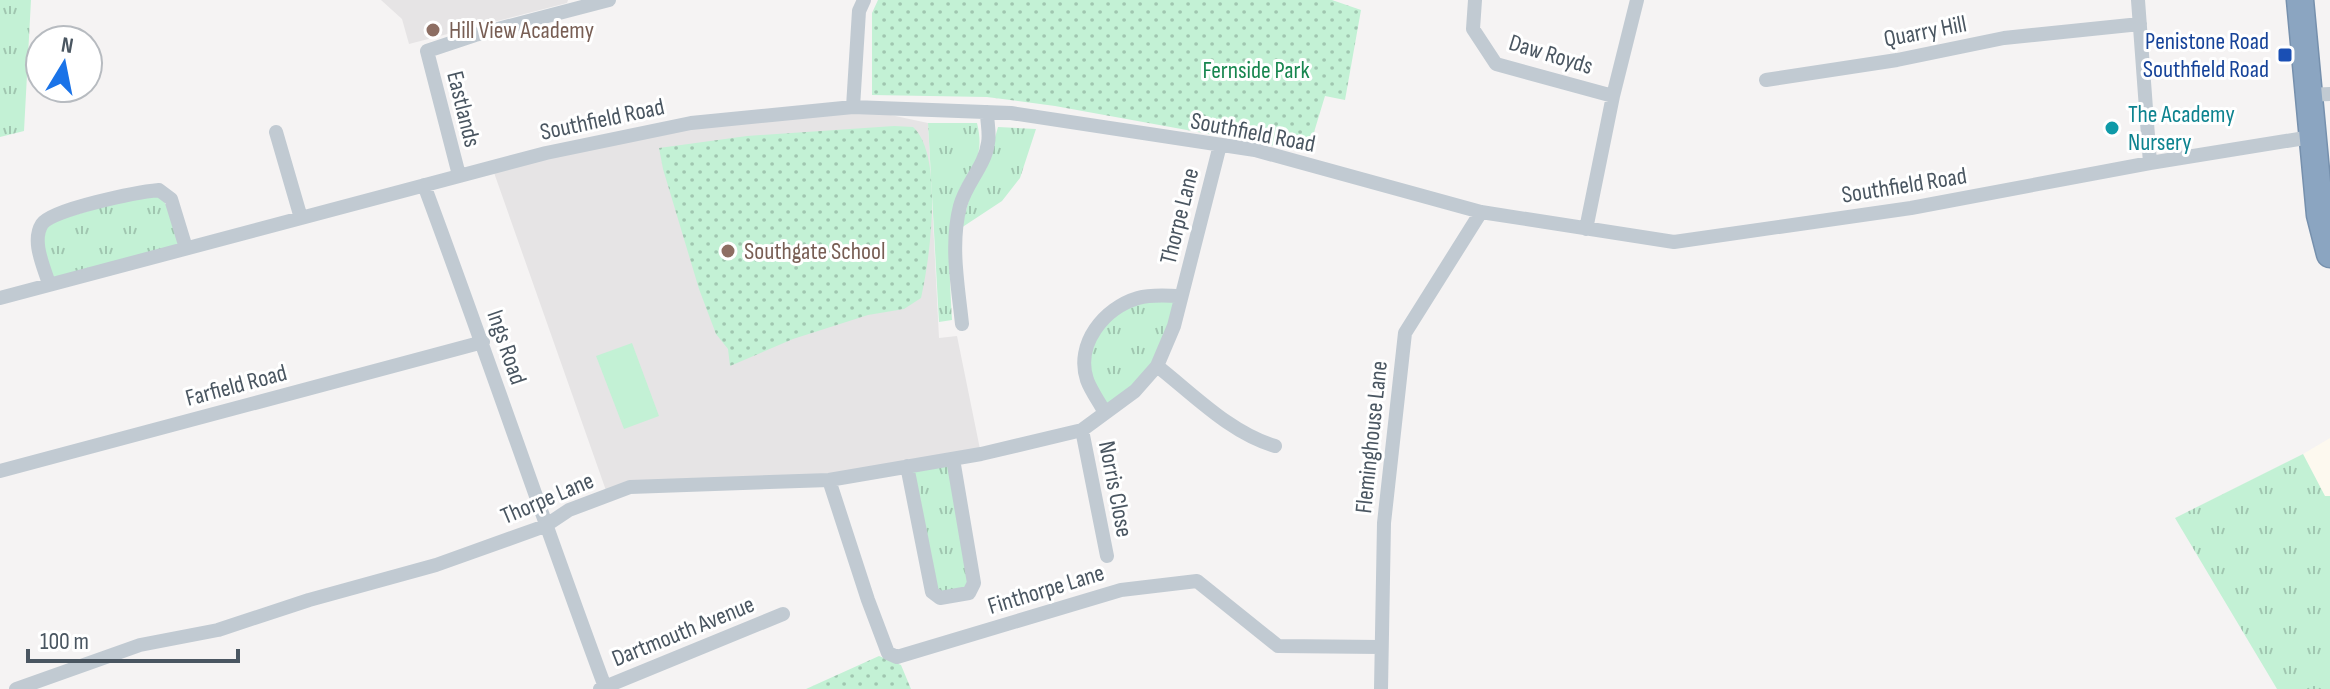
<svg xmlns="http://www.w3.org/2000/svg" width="2330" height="689" viewBox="0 0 2330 689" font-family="'Sofia Sans Condensed',sans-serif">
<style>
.commercial{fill:#fdf9ef}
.education{fill:#e6e4e5}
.grass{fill:url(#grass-tufts)}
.park{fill:url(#park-dots)}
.pitch{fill:#c3f1d5}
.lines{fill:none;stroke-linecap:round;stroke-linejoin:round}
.highway-casing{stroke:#7690ad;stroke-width:29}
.street{stroke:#c1cad2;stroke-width:14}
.highway{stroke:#8ba5c1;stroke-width:26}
.education-dot{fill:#8d6e63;stroke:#fff;stroke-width:3}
.transit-dot{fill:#1a4fb4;stroke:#fff;stroke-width:3}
.culture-dot{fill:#0f9aa8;stroke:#fff;stroke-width:3}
.labels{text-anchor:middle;stroke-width:6;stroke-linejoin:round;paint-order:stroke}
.education-label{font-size:24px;fill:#785e54;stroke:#fff;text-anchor:start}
.street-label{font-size:24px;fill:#4a5661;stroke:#fff}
.transit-label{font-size:24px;fill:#164399;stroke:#fff;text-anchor:end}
.park-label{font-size:24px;fill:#17864f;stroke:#fff}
.culture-label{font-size:24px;fill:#0d838f;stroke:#fff;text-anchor:start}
</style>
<defs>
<pattern id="grass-tufts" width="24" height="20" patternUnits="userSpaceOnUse" patternTransform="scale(2)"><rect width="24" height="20" fill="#c3f1d5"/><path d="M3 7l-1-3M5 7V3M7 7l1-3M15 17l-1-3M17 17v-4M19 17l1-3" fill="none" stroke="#a0c6b0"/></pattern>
<pattern id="park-dots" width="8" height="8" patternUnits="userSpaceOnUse" patternTransform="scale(2)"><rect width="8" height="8" fill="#c3f1d5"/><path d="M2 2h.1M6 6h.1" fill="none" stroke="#a0c6b0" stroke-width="1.8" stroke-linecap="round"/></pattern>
</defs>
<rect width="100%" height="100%" fill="#f5f3f3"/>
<path class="commercial" d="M 2330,438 L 2330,496 L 2325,497 L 2303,454 Z"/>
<path class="education" d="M 381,0 L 568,0 L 567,3 L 409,44 L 402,19 Z
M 853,107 L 928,123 L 939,338 L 957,336 L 981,454 L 829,480 L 630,487 L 609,499 L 492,167 L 691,123 Z"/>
<path class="grass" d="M 0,0 L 31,0 L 24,131 L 0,137 Z
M 928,123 L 977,123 C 988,169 960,169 954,209 C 947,246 950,282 952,320 L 939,322 Z
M 998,127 L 1036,129 L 1020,178 L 1002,201 L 961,228 L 973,186 L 986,169 Z
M 159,190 L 186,248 L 45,284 L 41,225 Z
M 1181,296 L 1157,366 L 1105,413 L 1087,381 L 1088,345 L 1122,304 Z
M 2303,454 L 2325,496 L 2330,496 L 2330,689 L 2277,689 L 2175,518 Z
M 953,459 L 974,583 L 940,598 L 907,466 Z"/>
<path class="park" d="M 878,0 L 1332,0 L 1361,10 L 1345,100 L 1325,96 L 1308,152 L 1055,106 L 987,97 L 872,95 L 872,13 Z
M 894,126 L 913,127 C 944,155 930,259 921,298 L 904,309 L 868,315 L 793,339 L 730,366 L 728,349 L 716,334 L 699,289 L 663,169 L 659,148 L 747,136 Z
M 879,656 L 901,665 L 911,689 L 806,689 Z"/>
<path class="pitch" d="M 632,343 L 659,416 L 624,429 L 596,356 Z"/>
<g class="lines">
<defs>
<path id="highway" d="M 2300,0 L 2320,215 L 2330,254"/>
</defs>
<use href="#highway" class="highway-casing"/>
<path class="street" d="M 1475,0 L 1473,29 L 1496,64 L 1613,96
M 2138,0 L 2150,163
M 1766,80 L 1897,60 L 2004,38 L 2140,24
M 2308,95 L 2330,94
M 853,107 L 859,11 L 864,0
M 276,132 L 301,218
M 459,175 L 427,51 L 475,35 L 609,0
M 424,185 C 486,351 543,520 605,687
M 1586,229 L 1613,96 L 1637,0
M 49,284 C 44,267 31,241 42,224 C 52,209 138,192 159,190 L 171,199 L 186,248
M 0,298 L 546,153 L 691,123 L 853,107 L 1011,113 L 1255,150 L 1481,212 L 1674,242 L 1911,208 L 2150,163 L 2311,137
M 962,324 C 958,285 950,245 960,206 C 966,183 985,166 988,143 C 990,134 987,122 987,112
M 1157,366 C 1193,394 1230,433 1275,446
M 1105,413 C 1100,403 1091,391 1087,380 C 1075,344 1104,308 1138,298 C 1152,294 1167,296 1181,296
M 1082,430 L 1107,556
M 907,466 L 932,592 L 940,598 L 969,593 L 974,583 L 953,459
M 0,471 L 483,342
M 829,480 L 868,600 L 888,653 L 897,657 L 1121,590 L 1197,581 L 1278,646 L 1380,647
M 16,689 L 140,645 L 218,630 L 309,600 L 436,565 L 545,526 L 569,510 L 630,487 L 829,480 L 981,454 L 1082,430 L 1135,391 L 1157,366 L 1174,326 L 1220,145
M 600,689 L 783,614
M 1381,689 L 1384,523 L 1405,333 L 1481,212"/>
<use href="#highway" class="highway"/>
</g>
<g class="education-dot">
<circle cx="433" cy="30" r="8"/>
<circle cx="728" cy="251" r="8"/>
</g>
<rect class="transit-dot" x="2277" y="47" width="16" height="16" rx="4"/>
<circle class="culture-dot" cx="2112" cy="128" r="8"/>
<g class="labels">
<g class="education-label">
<text x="449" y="38">Hill View Academy</text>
<text x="744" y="259">Southgate School</text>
</g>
<g class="street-label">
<text transform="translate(1925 31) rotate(-11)" y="8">Quarry Hill</text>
<text transform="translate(1551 54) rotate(17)" y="8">Daw Royds</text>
<text transform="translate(464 109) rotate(76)" y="8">Eastlands</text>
<text transform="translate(602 119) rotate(-12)" y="8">Southfield Road</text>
<text transform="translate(1253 132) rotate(11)" y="8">Southfield Road</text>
<text transform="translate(1904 185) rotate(-9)" y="8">Southfield Road</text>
<text transform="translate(1179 216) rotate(-76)" y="8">Thorpe Lane</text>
<text transform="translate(507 347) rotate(71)" y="8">Ings Road</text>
<text transform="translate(236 385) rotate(-15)" y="8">Farfield Road</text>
<text transform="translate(1371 437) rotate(-84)" y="8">Fleminghouse Lane</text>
<text transform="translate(1116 489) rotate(79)" y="8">Norris Close</text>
<text transform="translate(547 498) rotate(-23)" y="8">Thorpe Lane</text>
<text transform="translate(1046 589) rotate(-17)" y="8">Finthorpe Lane</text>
<text transform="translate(683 631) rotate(-22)" y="8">Dartmouth Avenue</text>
</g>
<g class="transit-label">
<text x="2269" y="49">Penistone Road<tspan x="2269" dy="28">Southfield Road</tspan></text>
</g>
<g class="park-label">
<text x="1256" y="78">Fernside Park</text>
</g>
<g class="culture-label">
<text x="2128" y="122">The Academy<tspan x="2128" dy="28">Nursery</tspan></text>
</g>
</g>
<g transform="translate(64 64) rotate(10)"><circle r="38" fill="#ffffff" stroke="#b7bbc0" stroke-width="2"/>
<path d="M0-6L14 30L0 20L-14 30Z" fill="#1a73e8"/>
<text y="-12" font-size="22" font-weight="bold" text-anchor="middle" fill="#4a5661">N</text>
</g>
<path d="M28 649v12h210v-12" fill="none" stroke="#4a5661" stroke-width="4"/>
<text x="40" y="649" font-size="24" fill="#4a5661" stroke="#ffffff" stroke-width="6" paint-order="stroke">100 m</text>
</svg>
